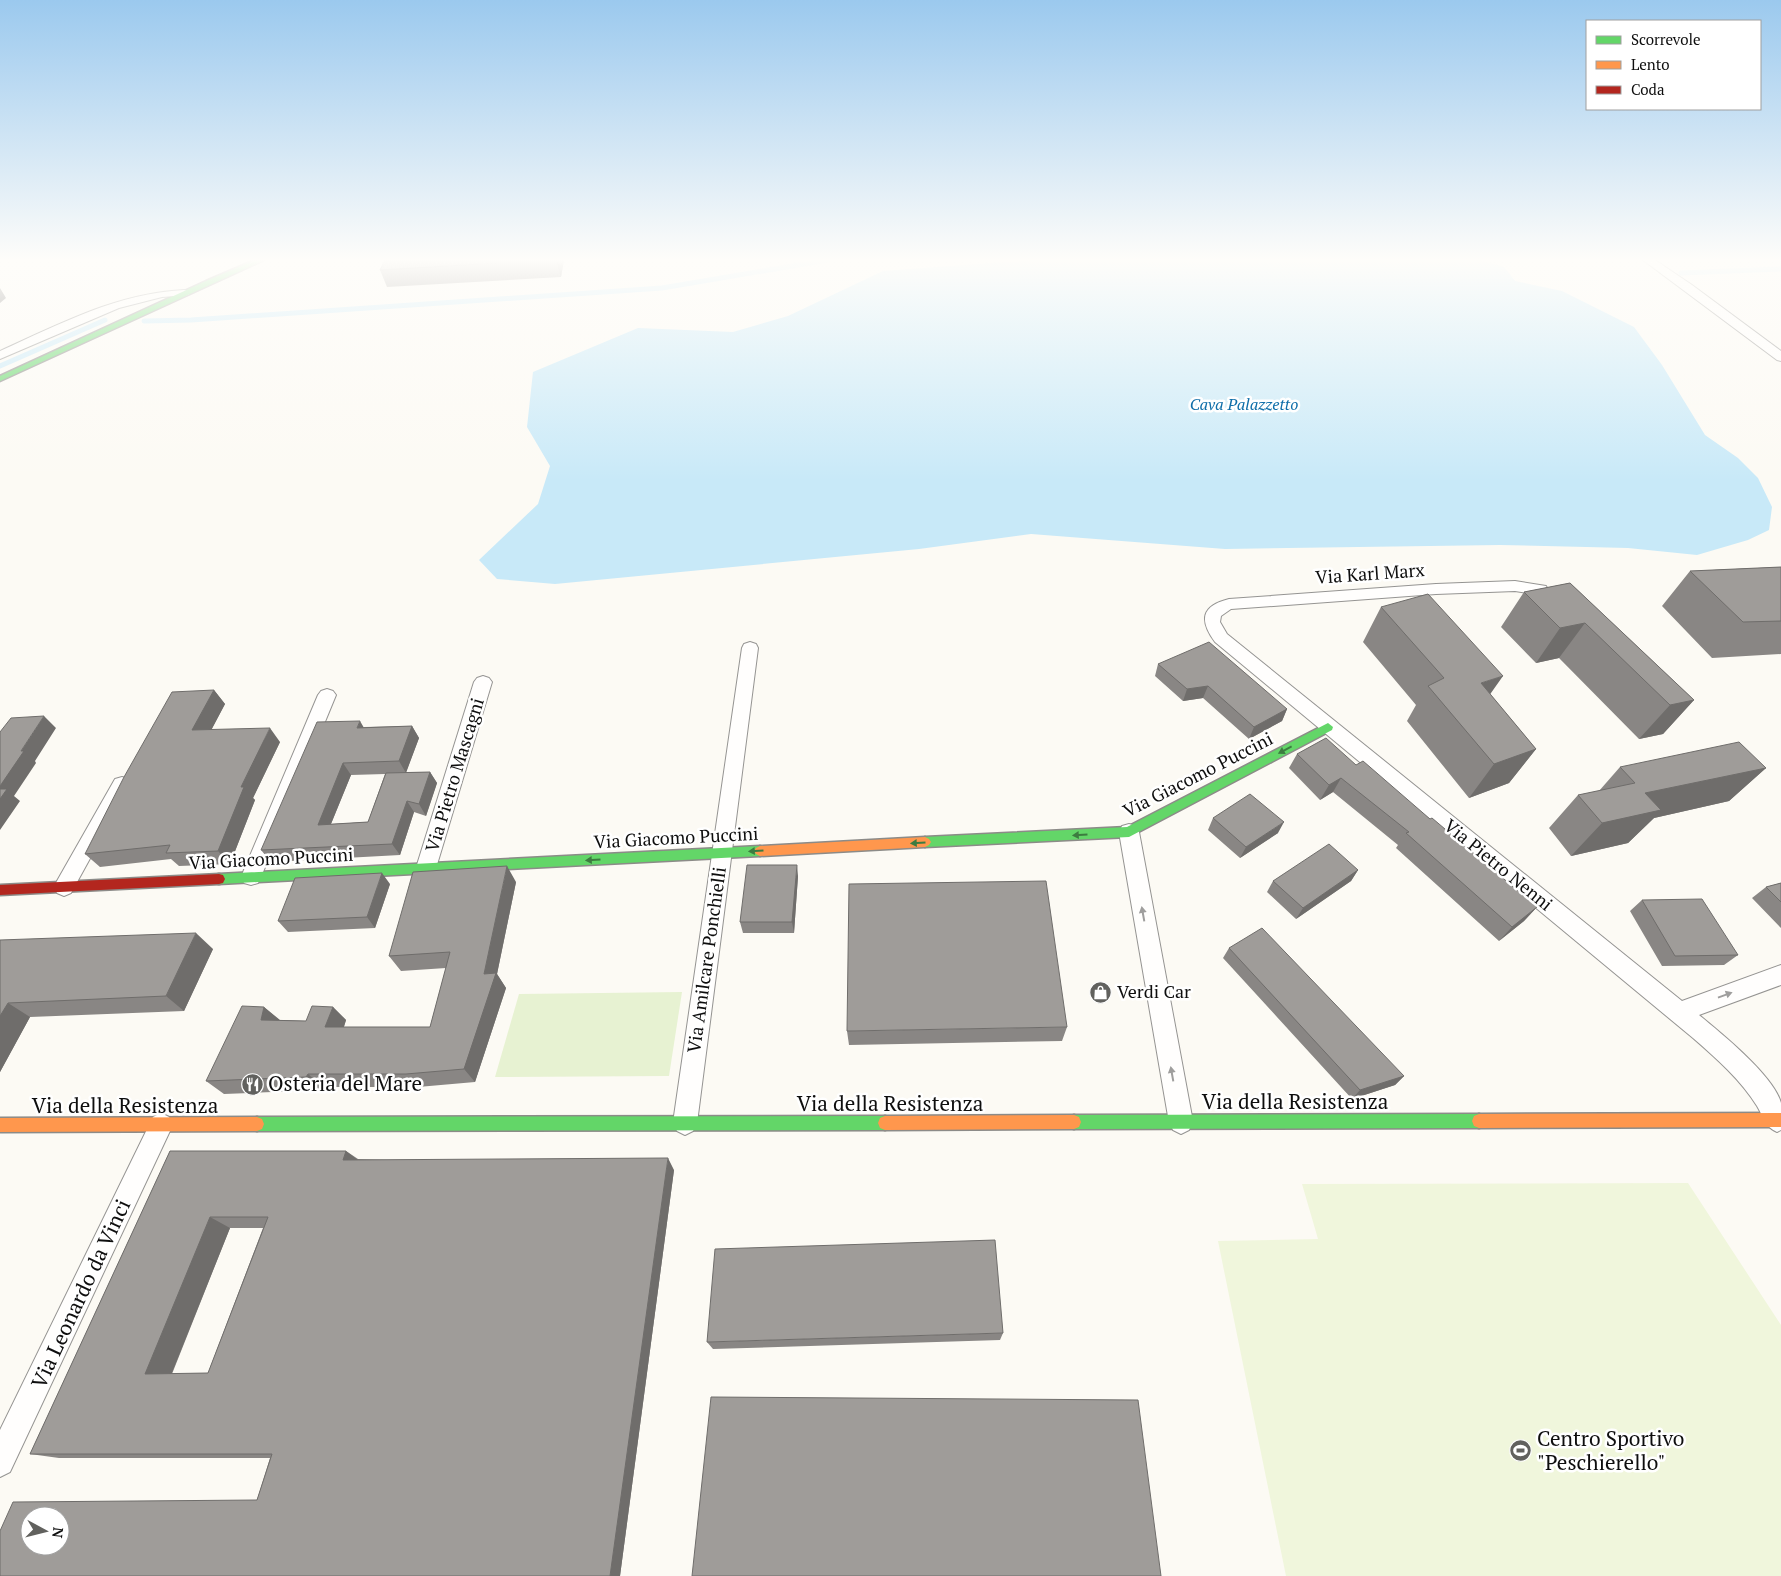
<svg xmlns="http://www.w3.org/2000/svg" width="1781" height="1576" viewBox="0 0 1781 1576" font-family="'PT Serif',serif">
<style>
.green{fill:#e7f2d2}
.pitch{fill:#f0f6dc}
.water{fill:#c8e9f8}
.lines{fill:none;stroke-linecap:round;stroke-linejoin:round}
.stream{stroke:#c8e9f8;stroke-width:5}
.street-casing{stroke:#959492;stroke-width:2}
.fast-casing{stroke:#8c8b88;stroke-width:3}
.slow-casing{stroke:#8c8b88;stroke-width:3}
.jam-casing{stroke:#8c8b88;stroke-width:3}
.street{fill:#fffefd;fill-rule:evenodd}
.fast{fill:#63d668;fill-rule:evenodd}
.slow{fill:#ff974d;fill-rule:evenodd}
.jam{fill:#b3261e;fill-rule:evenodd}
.wall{fill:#898684;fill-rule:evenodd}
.shaded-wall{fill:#6f6d6b}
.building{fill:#9f9c99;stroke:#6f6d6b;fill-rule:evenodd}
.oneway{fill:#3d7c40}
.oneway2{fill:#9f9e9d}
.labels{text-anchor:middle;stroke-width:5;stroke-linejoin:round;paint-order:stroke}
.far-water-label{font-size:16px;font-style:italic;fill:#0f6ea9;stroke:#fff}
.street-label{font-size:18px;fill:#0e0e0e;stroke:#fff}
.poi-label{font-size:18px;fill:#0e0e0e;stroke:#fff;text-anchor:start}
.near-poi-label{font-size:21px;fill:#0e0e0e;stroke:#fff;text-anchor:start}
.near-street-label{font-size:21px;fill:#0e0e0e;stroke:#fff}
</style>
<rect width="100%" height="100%" fill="#fcfaf4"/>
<path class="green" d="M 682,992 L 669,1076 L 495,1077 L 519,994 Z"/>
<path class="pitch" d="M 1688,1183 L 1781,1325 L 1781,1576 L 1286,1576 L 1218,1241 L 1318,1239 L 1302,1184 Z"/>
<path class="water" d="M 1033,260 L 1481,260 L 1504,267 L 1515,281 L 1562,291 L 1634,327 L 1662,365 L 1705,435 L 1738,458 L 1758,478 L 1772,507 L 1769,530 L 1748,540 L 1697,555 L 1628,548 L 1500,545 L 1225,549 L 1031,534 L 919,549 L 555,584 L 497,579 L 479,560 L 538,504 L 550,466 L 527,427 L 533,372 L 638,328 L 733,332 L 788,316 L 883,271 Z"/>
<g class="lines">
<path class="stream" d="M 1681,273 L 1781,269
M 144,321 L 191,320 L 662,288 L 828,260
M 0,366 L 105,320"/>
<defs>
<path id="street" d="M 1643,260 L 1655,260 L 1692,285 L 1781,351 L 1781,361 L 1777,360 Z
M 184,290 L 188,291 L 190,293 L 188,295 L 162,297 L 119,308 L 0,359 L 0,351 C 60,324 118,293 184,290 Z
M 1515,581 L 1546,586 L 1548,590 L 1546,594 L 1540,595 L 1515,591 L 1436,594 L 1231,609 L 1221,616 L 1220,622 L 1227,634 L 1682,1001 L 1781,965 L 1781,985 L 1699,1015 C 1721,1033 1774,1076 1781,1103 C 1781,1111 1781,1122 1781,1130 L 1777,1132 C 1765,1127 1763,1116 1757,1106 C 1741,1080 1716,1058 1693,1038 L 1215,642 C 1199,620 1201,606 1229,599 L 1436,584 Z
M 750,642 L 756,644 L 758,648 L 697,1123 L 693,1131 L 685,1135 L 677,1131 L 673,1123 L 742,648 L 744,644 Z
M 483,676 L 489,678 L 492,682 L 436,868 L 433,874 L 426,876 L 419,874 L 416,868 L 474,682 L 477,678 Z
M 327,689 L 333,691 L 336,695 L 261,877 L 258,883 L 251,885 L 244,883 L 241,877 L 318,695 L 321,691 Z
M 122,777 L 129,779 L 131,784 L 71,893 L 64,896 L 57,893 L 54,887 L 57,881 L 115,779 Z
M 1129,824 L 1136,826 L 1139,832 L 1193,1122 L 1189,1130 L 1181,1134 L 1173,1130 L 1169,1122 L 1119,832 L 1122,826 Z
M 161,1113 L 169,1117 L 173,1125 L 169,1133 L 10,1472 L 0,1477 L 0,1430 L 153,1117 Z"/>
<path id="fast" d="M 255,260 L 264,260 L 0,381 L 0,376 L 206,281 Z
M 1328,723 L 1333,727 L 1332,730 L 1129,837 L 925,847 L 921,845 L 919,842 L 921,839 L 925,837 L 1127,827 Z
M 760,846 L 764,848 L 766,851 L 764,854 L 760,856 L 219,884 L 215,883 L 213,879 L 215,875 L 219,874 Z
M 1479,1114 L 1484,1116 L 1486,1121 L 1484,1126 L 1479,1128 L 1074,1129 L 1069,1127 L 1067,1122 L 1069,1117 L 1074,1115 Z
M 885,1116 L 890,1118 L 892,1123 L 890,1128 L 885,1130 L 257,1131 L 252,1129 L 250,1124 L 252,1119 L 257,1117 Z"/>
<path id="slow" d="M 925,837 L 929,839 L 931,842 L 929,845 L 925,847 L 760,856 L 756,854 L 754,851 L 756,848 L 760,846 Z
M 1781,1113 L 1781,1127 L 1479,1128 L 1474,1126 L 1472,1121 L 1474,1116 L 1479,1114 Z
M 1074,1115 L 1079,1117 L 1081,1122 L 1079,1127 L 1074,1129 L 885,1130 L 880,1128 L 878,1123 L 880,1118 L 885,1116 Z
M 257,1117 L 262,1119 L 264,1124 L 262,1129 L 257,1131 L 0,1132 L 0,1118 Z"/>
<path id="jam" d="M 219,874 L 223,875 L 225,879 L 223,883 L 219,884 L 0,895 L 0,885 Z"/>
</defs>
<use href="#street" class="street-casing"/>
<use href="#fast" class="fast-casing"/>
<use href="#slow" class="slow-casing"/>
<use href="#jam" class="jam-casing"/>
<use href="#street" class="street"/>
<use href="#fast" class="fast"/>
<use href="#slow" class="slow"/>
<use href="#jam" class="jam"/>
</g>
<path class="wall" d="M 385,260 L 564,260 L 561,277 L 387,287 L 380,270 Z
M 1781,567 L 1781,654 L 1712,658 L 1662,606 L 1690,571 Z
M 1570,583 L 1694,700 L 1663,734 L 1639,739 L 1559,658 L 1536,663 L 1501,627 L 1524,592 Z
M 1381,607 L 1490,694 L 1536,749 L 1509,783 L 1469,798 L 1407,721 L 1416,705 L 1363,642 Z
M 1158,664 L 1287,709 L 1282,721 L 1249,739 L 1203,698 L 1183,701 L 1155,676 Z
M 214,690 L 225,704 L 211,730 L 280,742 L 253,798 L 255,800 L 230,864 L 179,866 L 171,859 L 100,867 L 85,854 Z
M 412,726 L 419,738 L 406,772 L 430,772 L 437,783 L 426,816 L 414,812 L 400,855 L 271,862 L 261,850 L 364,727 ZM 385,774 L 368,822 L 331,824 L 351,775 Z
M 1297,754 L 1356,765 L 1430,819 L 1537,907 L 1524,921 L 1499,941 L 1396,848 L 1398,845 L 1333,792 L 1320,800 L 1289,768 Z
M 1620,767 L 1766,768 L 1729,801 L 1654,818 L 1628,843 L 1571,856 L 1549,828 L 1578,795 L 1599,791 Z
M 1213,818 L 1278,833 L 1240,858 L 1208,830 Z
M 1358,870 L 1351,881 L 1296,919 L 1267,892 L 1273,881 Z
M 798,876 L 794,933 L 743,933 L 740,922 Z
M 516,882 L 497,974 L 506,988 L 475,1082 L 418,1087 L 323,1087 L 321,1090 L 224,1094 L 206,1081 L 264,1007 L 279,1020 L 306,1021 L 333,1007 L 346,1020 L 344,1027 L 430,1027 L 446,968 L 401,971 L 389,956 Z
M 1781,883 L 1781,928 L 1752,898 L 1766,887 Z
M 390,884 L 375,928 L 288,932 L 278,921 Z
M 1642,900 L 1738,955 L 1724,965 L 1662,966 L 1630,911 Z
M 0,940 L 213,949 L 184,1011 L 30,1017 L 0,1072 Z
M 1229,948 L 1404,1076 L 1395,1085 L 1352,1099 L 1223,958 Z
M 1067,1027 L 1062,1041 L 849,1045 L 847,1031 Z
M 170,1151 L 346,1151 L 358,1159 L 674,1170 L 620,1576 L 0,1576 L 257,1500 L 270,1458 L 59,1458 L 30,1454 ZM 230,1228 L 263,1228 L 208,1373 L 172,1374 Z
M 1003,1333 L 1000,1340 L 713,1349 L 707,1342 Z"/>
<path class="shaded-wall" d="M 556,260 L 564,260 L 561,277 Z
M 0,288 L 6,298 L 0,303 Z
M 1585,623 L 1559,658 L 1536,663 L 1560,628 Z
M 1503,676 L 1479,710 L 1481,683 Z
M 1208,686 L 1203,698 L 1183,701 L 1187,689 Z
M 214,690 L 225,704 L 204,744 L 192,730 Z
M 1694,700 L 1663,734 L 1639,739 L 1670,705 Z
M 1287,709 L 1282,721 L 1249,739 L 1254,727 Z
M 44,716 L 56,728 L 35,761 L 36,763 L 14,796 L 20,801 L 0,830 L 0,786 L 21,751 Z
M 360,721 L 367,733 L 357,728 Z
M 412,726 L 419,738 L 406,773 L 399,761 Z
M 270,728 L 280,742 L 253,798 L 255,800 L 230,864 L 218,851 L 241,787 Z
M 1536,749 L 1509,783 L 1469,798 L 1494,764 Z
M 343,763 L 351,775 L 326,836 L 318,825 Z
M 1766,768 L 1729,801 L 1654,818 L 1628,843 L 1571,856 L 1602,823 L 1645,793 Z
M 430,772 L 437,783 L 426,816 L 419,804 Z
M 1341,778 L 1333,792 L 1320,800 L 1329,785 Z
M 407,801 L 414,812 L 400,855 L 392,844 Z
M 1284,822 L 1278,833 L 1240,858 L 1246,847 Z
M 797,865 L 798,876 L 794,933 L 792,922 Z
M 507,866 L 516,882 L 497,974 L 506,988 L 475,1082 L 464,1069 Z
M 1358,870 L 1351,881 L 1296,919 L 1303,908 Z
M 382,873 L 390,884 L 375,928 L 367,917 Z
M 1537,907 L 1524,921 L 1499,941 L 1512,927 Z
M 196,933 L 213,949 L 184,1011 L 166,996 Z
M 8,1003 L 30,1017 L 0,1072 L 0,1016 Z
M 264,1007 L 280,1020 L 261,1020 Z
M 333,1007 L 346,1020 L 339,1041 L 325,1027 Z
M 308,1074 L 323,1087 L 321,1090 L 306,1077 Z
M 1404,1076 L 1395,1085 L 1352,1099 L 1360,1090 Z
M 346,1151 L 362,1163 L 343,1160 Z
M 668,1158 L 674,1170 L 620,1576 L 610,1576 Z
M 210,1217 L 230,1228 L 169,1380 L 145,1374 Z"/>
<path class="building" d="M 385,260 L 550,260 L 380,270 Z
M 1781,567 L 1781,621 L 1743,622 L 1690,571 Z
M 1570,583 L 1694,700 L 1670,705 L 1585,623 L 1560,628 L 1524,592 Z
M 1428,594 L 1503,676 L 1481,683 L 1536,749 L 1494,764 L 1428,686 L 1444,678 L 1381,607 Z
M 1209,642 L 1287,709 L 1254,727 L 1208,686 L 1187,689 L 1158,664 Z
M 214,690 L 192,730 L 270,728 L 241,787 L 244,787 L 218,851 L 166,853 L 170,845 L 85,854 L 124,777 L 172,692 Z
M 44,716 L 21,751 L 24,751 L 0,786 L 0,732 L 11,718 Z
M 360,721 L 357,728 L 412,726 L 399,761 L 343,763 L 318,825 L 368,822 L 386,773 L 430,772 L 419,804 L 407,801 L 392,844 L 261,850 L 317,722 Z
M 1326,738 L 1356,765 L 1363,761 L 1430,819 L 1432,818 L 1537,907 L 1512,927 L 1406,833 L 1409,832 L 1341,778 L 1329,785 L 1297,754 Z
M 1739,742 L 1766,768 L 1645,793 L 1661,810 L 1602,823 L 1578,795 L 1635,783 L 1620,767 Z
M 0,789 L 7,789 L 0,799 Z
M 1250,794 L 1284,822 L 1246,847 L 1213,818 Z
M 1329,844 L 1358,870 L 1303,908 L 1273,881 Z
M 747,865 L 797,865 L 792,922 L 740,922 Z
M 507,866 L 484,974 L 496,973 L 464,1069 L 406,1074 L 308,1074 L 306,1077 L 206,1081 L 242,1006 L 264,1007 L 261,1020 L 306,1021 L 312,1006 L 333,1007 L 325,1027 L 430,1027 L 450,952 L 389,956 L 413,872 Z
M 382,873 L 367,917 L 278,921 L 295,878 Z
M 1046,881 L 1067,1027 L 847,1031 L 849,884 Z
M 1781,883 L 1781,902 L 1766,887 Z
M 1702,899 L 1738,955 L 1675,956 L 1642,900 Z
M 1262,928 L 1404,1076 L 1360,1090 L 1229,948 Z
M 196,933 L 166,996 L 8,1003 L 0,1016 L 0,940 Z
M 170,1151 L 346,1151 L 343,1160 L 668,1158 L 610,1576 L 0,1576 L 0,1531 L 13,1502 L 257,1500 L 272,1454 L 30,1454 ZM 210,1217 L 268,1217 L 208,1373 L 145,1374 ZM 30,1516 L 60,1516 L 60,1546 L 30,1546 Z
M 995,1240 L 1003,1333 L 707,1342 L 715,1249 Z
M 711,1397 L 1138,1400 L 1161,1576 L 692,1576 Z"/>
<defs><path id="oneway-solid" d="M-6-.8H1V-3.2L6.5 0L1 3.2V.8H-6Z" transform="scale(1.25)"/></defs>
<g class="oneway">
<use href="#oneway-solid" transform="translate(1285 750) rotate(152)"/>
<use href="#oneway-solid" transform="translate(1080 835) rotate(177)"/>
<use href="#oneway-solid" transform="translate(918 843) rotate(177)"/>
<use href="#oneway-solid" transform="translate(756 851) rotate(177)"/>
<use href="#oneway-solid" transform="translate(593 860) rotate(177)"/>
</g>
<g class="oneway2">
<use href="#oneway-solid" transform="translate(1143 914) rotate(-100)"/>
<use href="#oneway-solid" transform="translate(1725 995) rotate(-20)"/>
<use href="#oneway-solid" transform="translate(1172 1074) rotate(-100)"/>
</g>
<linearGradient id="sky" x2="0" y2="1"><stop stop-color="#9bc9ee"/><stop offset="0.54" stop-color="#fefdfa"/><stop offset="1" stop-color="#fefdfa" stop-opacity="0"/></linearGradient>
<rect width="1781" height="481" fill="url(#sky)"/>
<defs>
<symbol id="shop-disc" viewBox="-11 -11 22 22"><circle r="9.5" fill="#61615e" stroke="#fff"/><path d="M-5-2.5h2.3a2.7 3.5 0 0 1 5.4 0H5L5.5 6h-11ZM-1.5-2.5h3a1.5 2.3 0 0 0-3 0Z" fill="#fff"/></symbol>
<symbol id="restaurant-disc" viewBox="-11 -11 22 22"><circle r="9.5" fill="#61615e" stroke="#fff"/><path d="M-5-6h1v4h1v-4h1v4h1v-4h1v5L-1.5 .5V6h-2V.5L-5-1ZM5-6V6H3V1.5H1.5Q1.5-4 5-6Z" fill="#fff"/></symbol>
<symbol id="stadium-disc" viewBox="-11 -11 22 22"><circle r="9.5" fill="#61615e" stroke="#fff"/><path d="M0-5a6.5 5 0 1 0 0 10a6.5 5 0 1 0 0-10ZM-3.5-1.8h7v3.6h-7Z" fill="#fff"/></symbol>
</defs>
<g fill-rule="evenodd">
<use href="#shop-disc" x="1088" y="980" width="25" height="25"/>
<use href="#restaurant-disc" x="240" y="1072" width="25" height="25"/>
<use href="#stadium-disc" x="1508" y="1438" width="25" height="25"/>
</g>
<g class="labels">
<g class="far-water-label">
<text x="1244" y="410">Cava Palazzetto</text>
</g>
<g class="street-label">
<text transform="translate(1370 574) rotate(-4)" y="6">Via Karl Marx</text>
<text transform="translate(455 775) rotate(-73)" y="6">Via Pietro Mascagni</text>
<text transform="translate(1198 775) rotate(-27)" y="6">Via Giacomo Puccini</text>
<text transform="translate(676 838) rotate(-3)" y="6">Via Giacomo Puccini</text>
<text transform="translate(271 859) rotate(-3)" y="6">Via Giacomo Puccini</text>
<text transform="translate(1498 865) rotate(39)" y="6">Via Pietro Nenni</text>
<text transform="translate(707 960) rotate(-82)" y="6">Via Amilcare Ponchielli</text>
</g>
<g class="poi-label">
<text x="1117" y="998">Verdi Car</text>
</g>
<g class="near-poi-label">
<text x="268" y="1091">Osteria del Mare</text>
<text x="1537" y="1446">Centro Sportivo<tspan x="1537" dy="24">"Peschierello"</tspan></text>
</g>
<g class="near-street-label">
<text x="1295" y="1109">Via della Resistenza</text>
<text x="890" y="1111">Via della Resistenza</text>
<text x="125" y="1113">Via della Resistenza</text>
<text transform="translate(81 1294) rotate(-65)" y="7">Via Leonardo da Vinci</text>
</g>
</g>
<rect x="1586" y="20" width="175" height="90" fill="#ffffff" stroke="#9f9f9f"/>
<rect x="1596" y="36" width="25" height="8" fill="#63d668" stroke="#9f9f9f"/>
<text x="1631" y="45" font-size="15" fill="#0e0e0e">Scorrevole</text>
<rect x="1596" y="61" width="25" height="8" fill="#ff974d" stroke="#9f9f9f"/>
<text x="1631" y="70" font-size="15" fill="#0e0e0e">Lento</text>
<rect x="1596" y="86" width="25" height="8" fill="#b3261e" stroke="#9f9f9f"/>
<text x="1631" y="95" font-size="15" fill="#0e0e0e">Coda</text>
<g transform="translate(45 1531) rotate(97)"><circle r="24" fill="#ffffff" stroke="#9f9f9f"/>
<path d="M0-4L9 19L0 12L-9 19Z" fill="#61615e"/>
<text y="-8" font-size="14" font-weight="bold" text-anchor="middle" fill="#0e0e0e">N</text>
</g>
</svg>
